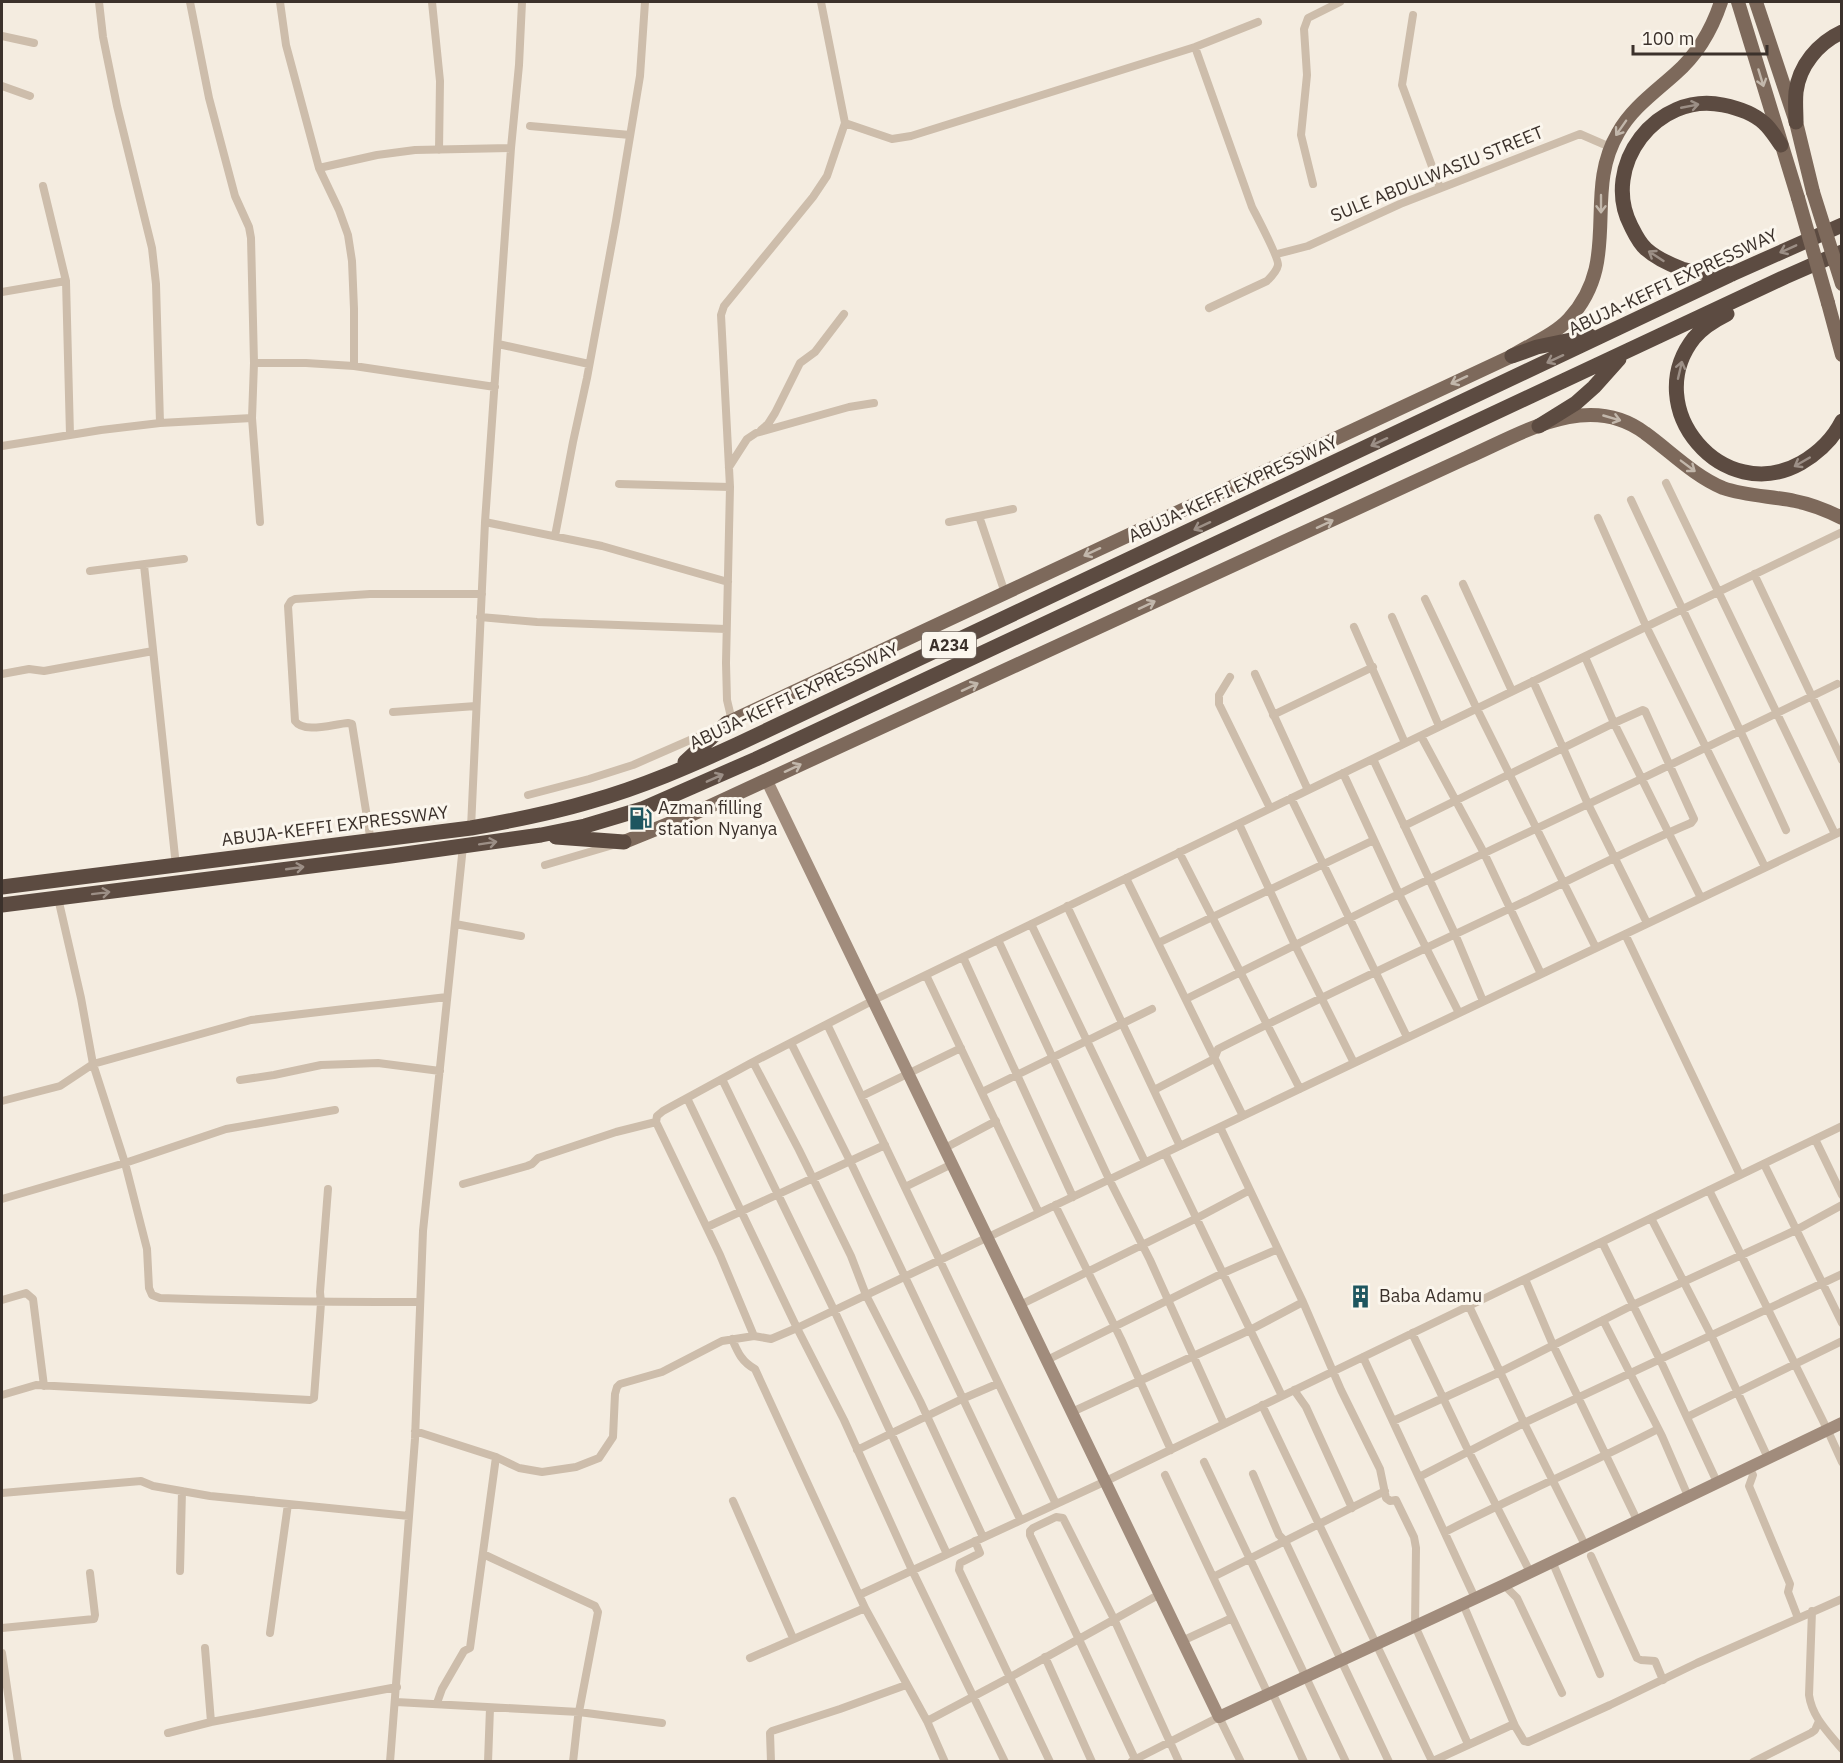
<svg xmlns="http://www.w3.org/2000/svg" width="1843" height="1763" viewBox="0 0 1843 1763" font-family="'IBM Plex Sans',sans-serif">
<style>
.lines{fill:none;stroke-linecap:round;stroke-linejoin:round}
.street{stroke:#cdbdab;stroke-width:8}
.secondary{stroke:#a18c7c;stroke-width:12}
.primary{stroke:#7d695b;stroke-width:14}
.highway{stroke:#5c4b41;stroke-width:15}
.primary-bridge{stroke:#7d695b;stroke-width:14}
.oneway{stroke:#c2b7ab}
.oneway2{stroke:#9c8f86}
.labels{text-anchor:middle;stroke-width:6;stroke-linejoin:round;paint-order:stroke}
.shield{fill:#fbf6ed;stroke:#756c65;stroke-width:1.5}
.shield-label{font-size:16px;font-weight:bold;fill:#3b312b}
.street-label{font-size:18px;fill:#3b312b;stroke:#fbf6ed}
.poi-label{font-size:18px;fill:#3b312b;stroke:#fbf6ed;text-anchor:start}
</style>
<rect width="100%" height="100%" fill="#f4ece0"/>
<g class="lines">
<path class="street" d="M 99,2 L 103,37 L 117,106 L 152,248 L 156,284 L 160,423
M 190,2 L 209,98 L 235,196 L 249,227 L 251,238 L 254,363 L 252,418 L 260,522
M 280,2 L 286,45 L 319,168 L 339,210 L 348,235 L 352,261 L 354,309 L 354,366
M 432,2 L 440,81 L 439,150
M 1413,15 L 1402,85 L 1440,188
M 2,36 L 34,43
M 1195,47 L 1252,207 C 1257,217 1279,258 1278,265 C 1277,271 1271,277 1267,281 L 1209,308
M 2,86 L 30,96
M 845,123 L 892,139 L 911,136 L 1195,47 L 1258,22
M 530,126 L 630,135
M 319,168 L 377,155 L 415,150 L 511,148
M 1313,184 L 1301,135 L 1307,75 L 1304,29 L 1308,18 L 1340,2
M 43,186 L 66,281 L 70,435
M 1277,254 L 1308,246 L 1400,204 L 1580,134 L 1610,147
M 2,292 L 66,281
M 498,344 L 589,364
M 254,363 L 306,363 L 354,366 L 495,387
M 761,430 L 768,424 L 775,413 L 800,363 L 815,352 L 844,314
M 2,446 L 101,430 L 160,423 L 252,418
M 729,467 L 747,439 L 756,433 L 849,407 L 874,403
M 1666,483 L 1835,834
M 619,484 L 730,487
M 1631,500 C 1682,610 1736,719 1786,830
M 979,516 L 1005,593
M 1598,518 L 1646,626 L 1765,867
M 485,522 L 602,546 L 728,582
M 949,522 L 1013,509
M 555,536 L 573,442 L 587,378 L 616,221 L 640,76 L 645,2
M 144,565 L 176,866
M 90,571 L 184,559
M 1754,574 L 1842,760
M 1463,584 L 1512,691
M 1425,599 L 1476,707 L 1596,948
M 480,617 L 537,622 L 726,629
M 1392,617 L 1439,726
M 1354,627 L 1405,743
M 1585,657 L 1614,723 L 1701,898
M 2,674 L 29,669 L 44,671 L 153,651
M 1255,674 L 1308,790
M 1230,677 L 1219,695 L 1219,704 L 1270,808
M 1533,681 L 1588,804 L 1647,923
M 393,712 L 476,706
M 1273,715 L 1373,667
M 732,721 L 727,700 L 726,663 L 730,487 L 721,315 L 724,306 L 813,197 L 827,176 L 845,123 L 821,2
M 1421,736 L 1484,853 L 1541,974
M 1373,759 L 1455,934 L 1483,1001
M 1343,773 L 1399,894 L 1459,1013
M 528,795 L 589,779 L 633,765 L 713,730
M 1291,798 L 1407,1037
M 1239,824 L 1295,945 L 1354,1063
M 471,828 L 485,522 L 511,148 L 519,65 L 522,2
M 371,842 L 352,724 L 348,723 C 333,724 304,734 295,721 L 288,606 L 291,601 L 295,599 L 370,594 L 482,594
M 1179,852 L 1300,1089
M 545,865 L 613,845
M 1126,878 L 1243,1116
M 58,898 L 81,998 L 93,1064 L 125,1163 L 147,1249 L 149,1288 L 152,1295 L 160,1298 C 247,1301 333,1302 420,1302
M 1067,906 L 1180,1146
M 455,924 L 521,936
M 1031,924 L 1145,1162
M 1625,934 L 1740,1175
M 998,940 L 1109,1179 L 1150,1260 L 1224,1424
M 1158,943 L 1374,840
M 963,957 L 1073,1197
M 926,975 L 1039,1213
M 1186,999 L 1417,885 L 1641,779 L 1837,684
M 827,1024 L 1056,1504
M 791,1043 L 850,1161 L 1020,1519
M 753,1062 L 799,1150 L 851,1256 L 866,1295 L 920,1401 L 983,1537
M 722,1079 L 834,1310 L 947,1554
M 240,1080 L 274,1075 L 321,1065 L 378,1063 L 440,1071
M 1154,1090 L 1214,1059 L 1218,1049 C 1321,997 1426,948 1530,899 C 1584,873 1636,846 1691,823 L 1694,819 L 1645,711 L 1643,710 L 1614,723 L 1404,826
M 982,1092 L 1152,1009
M 862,1096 L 961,1048
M 687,1098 L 797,1328 L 844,1420 L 912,1570 L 1005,1762
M 2,1101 L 60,1086 L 93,1064 L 251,1020 L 447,997
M 1220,1127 L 1303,1302 L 1341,1390 L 1380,1469 L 1386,1498 L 1390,1501 L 1396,1500 L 1414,1537 L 1416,1548 L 1415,1626 L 1468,1744
M 1815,1139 L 1842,1195
M 945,1148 L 996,1121
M 1165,1153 L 1282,1396
M 1764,1164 L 1842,1323
M 463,1184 L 527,1166 L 532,1164 L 538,1158 L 616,1132 L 656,1122
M 905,1187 L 952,1164
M 1709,1190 L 1827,1429 L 1842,1462
M 2,1199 L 125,1163 L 226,1129 L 335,1110
M 1055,1205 L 1121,1339 L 1171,1450
M 1651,1218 L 1711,1335 L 1768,1458
M 707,1227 L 885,1145
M 1602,1242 L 1663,1366 L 1717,1482
M 1525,1279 L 1553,1345 L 1637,1520
M 2,1300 L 26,1293 L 33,1299 L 44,1386
M 1020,1305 L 1197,1218 L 1250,1190
M 1469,1306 L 1524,1423 L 1585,1545
M 1603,1320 L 1662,1436 L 1688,1496
M 1412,1333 L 1466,1446 L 1530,1572
M 754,1336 L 720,1255 L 656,1122 L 657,1116 L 663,1111 L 753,1062 L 874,1000 L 1842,532
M 732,1339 C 738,1353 742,1362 755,1369 L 865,1608 L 927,1721 L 945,1762
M 1363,1357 L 1475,1598
M 1047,1360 L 1223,1273 L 1278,1249
M 1294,1390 L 1306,1407 L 1352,1508
M 2,1395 L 36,1385 L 310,1400 L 314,1398 L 321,1303 L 320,1292 L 328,1189
M 1262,1405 L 1432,1761
M 1072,1412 L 1250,1330 L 1303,1302
M 1687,1417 L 1842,1341
M 1393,1421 L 1500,1372 L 1633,1305 L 1796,1230 L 1842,1205
M 415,1431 L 496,1457 L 519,1468 L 542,1472 L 576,1467 L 599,1458 L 613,1437 L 615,1394 L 617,1387 L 620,1384 L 662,1372 L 722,1341 L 754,1336 L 771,1339 L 797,1328 L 1842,831
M 857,1450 L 962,1399 L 997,1384
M 1204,1462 L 1346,1762
M 1749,1467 L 1753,1475 L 1749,1486 L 1790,1584 L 1788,1592 L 1798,1618
M 1253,1474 L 1279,1535 L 1285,1541 L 1389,1762
M 1165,1475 L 1268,1694
M 1419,1477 L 1524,1423 L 1842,1274
M 2,1493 L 141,1481 L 153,1486 L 210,1496 L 409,1516
M 733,1501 L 793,1638
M 1445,1532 C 1515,1496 1588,1465 1658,1429
M 975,1541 L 980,1553 L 960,1563 L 959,1570 L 1050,1762
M 483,1554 L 595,1606 L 598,1612 L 578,1717 L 573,1762
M 1591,1556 L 1637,1658 L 1641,1660 L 1655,1661 L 1663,1680
M 1552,1561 L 1600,1674
M 180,1571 L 182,1491
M 1213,1577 L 1385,1491
M 1504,1585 L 1517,1598 L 1562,1693
M 859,1595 L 1106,1481 L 1842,1126
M 1463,1604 L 1515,1726 L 1524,1741 L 1528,1742 L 1610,1705 L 1697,1663 L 1842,1599
M 1812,1611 L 1809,1695 C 1812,1717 1828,1732 1842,1749
M 2,1628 L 94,1619 L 95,1615 L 90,1573
M 270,1633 L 288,1504
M 1182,1641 L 1232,1618
M 205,1648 L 211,1722
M 2,1653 L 18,1762
M 1045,1657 L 1092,1762
M 750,1658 L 865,1608
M 1272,1692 L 1304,1762
M 396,1702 L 579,1712 L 662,1723
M 437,1703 L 442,1689 L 464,1651 L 470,1648 L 496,1457
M 927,1721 L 1014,1675 L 1160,1594
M 168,1733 L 211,1722 L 397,1687
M 1135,1759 L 1030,1535 L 1030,1531 L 1033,1528 L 1056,1517 L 1063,1518 L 1114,1619 L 1179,1762
M 1132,1761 L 1219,1717 L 1241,1762
M 390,1762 L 415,1439 L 423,1231 L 463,846
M 488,1762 L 490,1708
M 771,1762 L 770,1733 L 772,1731 L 840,1709 L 906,1685
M 1431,1762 L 1514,1724
M 1753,1762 L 1811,1733 L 1815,1730 L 1819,1721"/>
<path class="secondary" d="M 767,781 L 1219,1717 L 1504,1585 L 1842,1423"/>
<path class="primary" d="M 1738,2 L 1798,198
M 1756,2 L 1796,122 L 1813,192
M 1828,303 L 1842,355
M 727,723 L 1512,356 C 1531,344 1554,335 1569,319 C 1623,261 1582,194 1618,133 C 1631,109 1655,92 1675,74 C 1697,55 1712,29 1721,2
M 624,842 L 693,814 L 1466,458 C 1521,434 1588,390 1645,433 C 1670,451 1694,476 1723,488 C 1746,496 1771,496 1795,501 C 1811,504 1826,510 1842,518"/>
<path class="highway" d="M 1796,122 C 1796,112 1795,102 1796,92 C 1799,66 1818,43 1842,32
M 1732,274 C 1716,272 1697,274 1682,269 C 1669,264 1656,258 1646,249 C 1639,243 1635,234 1631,226 C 1600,166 1657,91 1723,105 C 1738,108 1753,113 1764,123 C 1771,129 1776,138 1781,145
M 1727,314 C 1715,320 1703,327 1694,338 C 1639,408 1723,507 1801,463 C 1818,453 1833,439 1842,421
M 1512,356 L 1537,347 L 1590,336
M 1539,426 L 1576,403 L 1594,387 L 1619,359
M 685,762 L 727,723
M 556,837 L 624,842
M 2,887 L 471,828 C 511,821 552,813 592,801 C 642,787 690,766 738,744 L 1732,274 L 1842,225
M 2,905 L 391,856 L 541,835 L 585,826 L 642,809 L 756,759 L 1785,277 L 1842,252"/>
<path class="primary-bridge" d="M 1813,192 L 1842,284
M 1798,198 L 1828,303"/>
</g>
<defs><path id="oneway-shaft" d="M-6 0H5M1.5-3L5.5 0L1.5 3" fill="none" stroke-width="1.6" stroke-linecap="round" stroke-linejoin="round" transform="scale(1.5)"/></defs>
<g class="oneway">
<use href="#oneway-shaft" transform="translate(1761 78) rotate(73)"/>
<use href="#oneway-shaft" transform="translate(1621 128) rotate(125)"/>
<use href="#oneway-shaft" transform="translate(1601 204) rotate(90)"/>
<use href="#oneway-shaft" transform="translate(1459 380) rotate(155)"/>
<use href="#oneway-shaft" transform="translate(1612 418) rotate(16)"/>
<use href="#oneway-shaft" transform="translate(1688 466) rotate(37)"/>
<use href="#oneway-shaft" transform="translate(1325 524) rotate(-25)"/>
<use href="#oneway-shaft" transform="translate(1092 552) rotate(155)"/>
<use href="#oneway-shaft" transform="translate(1147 605) rotate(-25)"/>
<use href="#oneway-shaft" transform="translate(970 687) rotate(-25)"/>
<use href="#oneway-shaft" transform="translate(793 768) rotate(-25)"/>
</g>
<g class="oneway2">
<use href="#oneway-shaft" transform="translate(1690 106) rotate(-11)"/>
<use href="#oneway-shaft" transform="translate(1788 249) rotate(156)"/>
<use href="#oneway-shaft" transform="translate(1656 256) rotate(-147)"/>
<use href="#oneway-shaft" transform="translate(1555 359) rotate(155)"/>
<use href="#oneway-shaft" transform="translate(1680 370) rotate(-77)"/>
<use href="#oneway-shaft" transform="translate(1379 442) rotate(155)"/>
<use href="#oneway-shaft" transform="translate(1802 462) rotate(150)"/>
<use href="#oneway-shaft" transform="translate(1202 526) rotate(155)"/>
<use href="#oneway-shaft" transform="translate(715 778) rotate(-24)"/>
<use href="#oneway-shaft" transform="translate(488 843) rotate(-9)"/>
<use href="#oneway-shaft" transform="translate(295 868) rotate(-8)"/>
<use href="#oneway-shaft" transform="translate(101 893) rotate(-7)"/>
</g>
<defs>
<symbol id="fuel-bare" viewBox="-9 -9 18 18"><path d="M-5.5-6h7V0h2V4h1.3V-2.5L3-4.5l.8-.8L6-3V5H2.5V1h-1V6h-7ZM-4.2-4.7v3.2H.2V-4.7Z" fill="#1e565f" stroke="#fbf6ed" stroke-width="2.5" paint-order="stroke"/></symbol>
<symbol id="building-bare" viewBox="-9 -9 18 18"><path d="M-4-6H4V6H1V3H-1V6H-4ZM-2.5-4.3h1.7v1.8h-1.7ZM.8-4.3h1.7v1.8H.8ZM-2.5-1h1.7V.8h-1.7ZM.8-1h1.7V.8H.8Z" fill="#1e565f" stroke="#fbf6ed" stroke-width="2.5" paint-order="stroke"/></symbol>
</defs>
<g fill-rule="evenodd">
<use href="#fuel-bare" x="624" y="802" width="33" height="33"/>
<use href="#building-bare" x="1344" y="1280" width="33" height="33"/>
</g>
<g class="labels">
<rect class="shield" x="922" y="632" width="54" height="26" rx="4.5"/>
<g class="shield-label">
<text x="949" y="651">A234</text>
</g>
<g class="street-label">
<text transform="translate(1437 174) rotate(-22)" y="6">SULE ABDULWASIU STREET</text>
<text transform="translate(1673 282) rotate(-25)" y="6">ABUJA-KEFFI EXPRESSWAY</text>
<text transform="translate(1233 489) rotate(-25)" y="6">ABUJA-KEFFI EXPRESSWAY</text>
<text transform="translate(794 696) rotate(-25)" y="6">ABUJA-KEFFI EXPRESSWAY</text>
<text transform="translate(335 826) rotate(-7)" y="6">ABUJA-KEFFI EXPRESSWAY</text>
</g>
<g class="poi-label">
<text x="658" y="814">Azman filling<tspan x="658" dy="21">station Nyanya</tspan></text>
<text x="1379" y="1302">Baba Adamu</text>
</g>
</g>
<rect width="1843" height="1763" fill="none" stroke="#3b312b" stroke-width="6"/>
<path d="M1633 45v9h134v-9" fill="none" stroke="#3b312b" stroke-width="3"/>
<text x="1642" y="45" font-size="18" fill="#3b312b" stroke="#fbf6ed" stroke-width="4.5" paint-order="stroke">100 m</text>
</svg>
